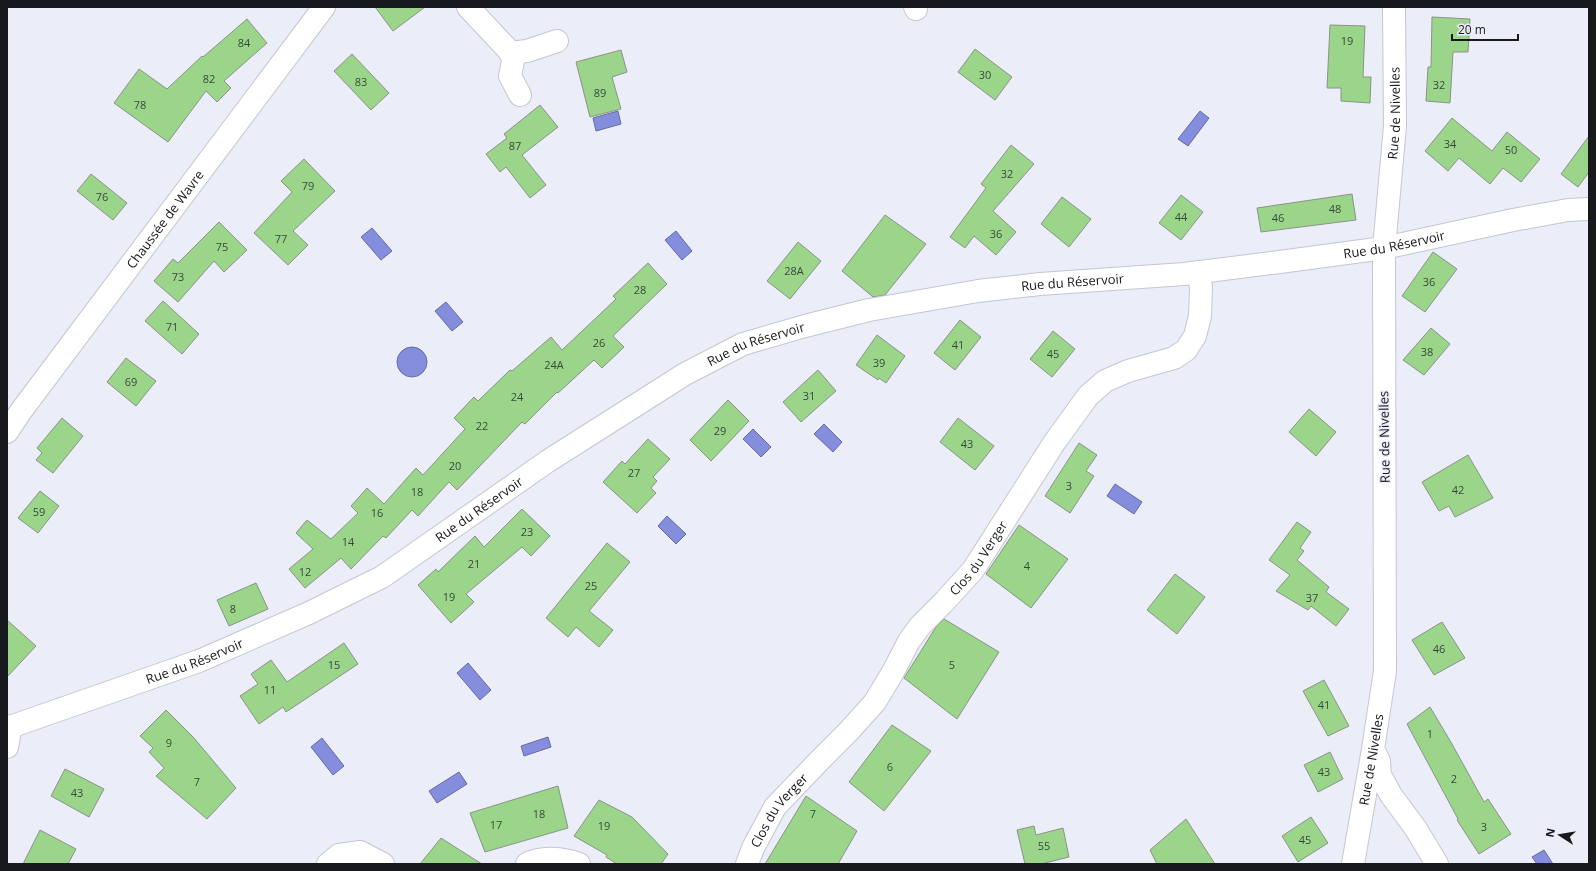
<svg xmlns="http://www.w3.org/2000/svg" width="1596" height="871" viewBox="0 0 1596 871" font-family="'Open Sans',sans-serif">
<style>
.water{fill:#858ddd;stroke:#646aa3}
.building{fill:#9ad58a;stroke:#8b928a}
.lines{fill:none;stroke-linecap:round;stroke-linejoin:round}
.minor-casing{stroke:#c4c6d1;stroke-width:24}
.minor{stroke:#fff;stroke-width:22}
.labels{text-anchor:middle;stroke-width:3;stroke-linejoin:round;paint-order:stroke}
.number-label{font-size:11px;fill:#384838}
.street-label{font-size:13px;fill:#18191d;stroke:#ebedf8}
</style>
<rect width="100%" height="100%" fill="#ebedf8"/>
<path class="water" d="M 618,111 L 621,124 L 596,131 L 593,118 Z
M 1200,111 L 1209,118 L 1188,146 L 1178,139 Z
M 372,228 L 392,251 L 381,260 L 361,237 Z
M 676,231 L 692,251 L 682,260 L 665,240 Z
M 446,302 L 463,322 L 452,331 L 435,311 Z
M397 362a15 15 0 1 1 30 0a15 15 0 1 1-30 0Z
M 824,424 L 842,442 L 833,452 L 814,434 Z
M 753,429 L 771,447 L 761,457 L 743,439 Z
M 1115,484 L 1142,502 L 1134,514 L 1107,496 Z
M 667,516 L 686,534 L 676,544 L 658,526 Z
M 468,663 L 491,690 L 480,700 L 457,673 Z
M 548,737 L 551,747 L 524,756 L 521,746 Z
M 322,738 L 344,766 L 333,775 L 311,747 Z
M 459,772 L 467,784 L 437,803 L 429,791 Z
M 1544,850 L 1553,864 L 1537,864 L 1532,857 Z"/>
<path class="building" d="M 375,7 L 425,7 L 393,31 Z
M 1432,17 L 1470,19 L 1468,52 L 1453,52 L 1450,103 L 1426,101 L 1428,67 L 1431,67 Z
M 247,19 L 267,43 L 224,81 L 231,88 L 217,102 L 206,91 L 168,142 L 114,103 L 139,69 L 167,89 L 202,56 L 203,57 Z
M 1330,25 L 1365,26 L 1363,77 L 1371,77 L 1370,103 L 1341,101 L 1341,88 L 1327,88 Z
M 975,49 L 1012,77 L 995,100 L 958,72 Z
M 621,50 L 627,72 L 612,77 L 621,109 L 590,117 L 576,62 Z
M 352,54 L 389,93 L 371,110 L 334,71 Z
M 540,105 L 558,127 L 522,155 L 546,185 L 530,198 L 506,167 L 500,172 L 486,154 L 507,138 L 504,134 Z
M 1452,118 L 1492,151 L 1507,132 L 1540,159 L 1521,182 L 1503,168 L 1490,184 L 1459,158 L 1448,171 L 1425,151 Z
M 1589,136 L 1589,172 L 1578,187 L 1561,174 Z
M 1011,145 L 1034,164 L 993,211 L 1016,232 L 996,255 L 974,236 L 965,248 L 950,237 L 986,188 L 981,184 Z
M 304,159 L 335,191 L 293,231 L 308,245 L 288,265 L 254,233 L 292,192 L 281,181 Z
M 91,174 L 127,203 L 113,220 L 77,191 Z
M 1352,194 L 1356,220 L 1261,232 L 1257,208 Z
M 1181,195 L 1203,212 L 1181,240 L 1159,223 Z
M 1062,197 L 1091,219 L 1069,247 L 1041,224 Z
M 885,215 L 926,244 L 885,295 L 873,297 L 842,271 Z
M 219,222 L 247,250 L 224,272 L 214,261 L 178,302 L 154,281 L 173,259 L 178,263 Z
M 798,242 L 821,261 L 790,299 L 767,281 Z
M 1433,252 L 1457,269 L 1425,312 L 1402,296 Z
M 648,263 L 667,284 L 613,336 L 624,347 L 602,368 L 594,360 L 558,393 L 557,392 L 525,424 L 522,422 L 457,490 L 449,482 L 418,516 L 412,510 L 386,538 L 383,536 L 351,569 L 341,558 L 305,588 L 289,569 L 313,549 L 296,533 L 307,520 L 331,539 L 358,513 L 351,506 L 367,488 L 384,504 L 416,468 L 423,475 L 465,429 L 454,418 L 474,397 L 478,401 L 510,370 L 512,371 L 551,337 L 562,350 L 616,299 L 613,296 Z
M 163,301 L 199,334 L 182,354 L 145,321 Z
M 960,320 L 981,337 L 955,370 L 934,353 Z
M 1431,328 L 1450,344 L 1424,375 L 1403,360 Z
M 1053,331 L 1075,349 L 1052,377 L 1030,359 Z
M 877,335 L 905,356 L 886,383 L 879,378 L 878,380 L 856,365 Z
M 126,358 L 156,381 L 136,406 L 107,382 Z
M 818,370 L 836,391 L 801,422 L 783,402 Z
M 728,400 L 749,421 L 711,461 L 690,440 Z
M 1309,409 L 1336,432 L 1316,456 L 1289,432 Z
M 62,418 L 83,436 L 53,473 L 36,460 L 42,453 L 37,448 Z
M 958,418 L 994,446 L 975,470 L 940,442 Z
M 648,439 L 670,459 L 653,477 L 657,481 L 651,488 L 656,493 L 637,513 L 603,482 L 622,461 L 625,464 Z
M 1079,443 L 1097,455 L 1086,471 L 1094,476 L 1070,513 L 1045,496 Z
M 1468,455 L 1493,498 L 1455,517 L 1449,506 L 1439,511 L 1422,482 Z
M 40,491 L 59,506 L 38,533 L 18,518 Z
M 522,509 L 550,536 L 531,556 L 522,547 L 466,594 L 474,602 L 451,623 L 418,585 L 436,569 L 438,572 L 475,536 L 484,547 Z
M 1297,522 L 1311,532 L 1300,548 L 1304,551 L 1297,560 L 1329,587 L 1326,592 L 1349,609 L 1336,626 L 1311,606 L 1308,610 L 1276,591 L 1290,575 L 1269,560 Z
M 1019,525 L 1068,559 L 1031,608 L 986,574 Z
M 607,543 L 630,562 L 589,611 L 613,630 L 599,647 L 576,627 L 568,637 L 546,618 Z
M 1175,574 L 1205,597 L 1177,634 L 1147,610 Z
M 256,583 L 268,609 L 229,626 L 217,600 Z
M 944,619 L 999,652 L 957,719 L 904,678 L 936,627 Z
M 7,620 L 36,646 L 7,677 Z
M 1442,622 L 1465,658 L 1434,675 L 1412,640 Z
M 344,643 L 358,664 L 286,712 L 283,707 L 259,724 L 240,696 L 258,684 L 251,674 L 271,660 L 287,682 Z
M 1324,680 L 1349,726 L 1328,736 L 1303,691 Z
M 1430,707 L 1452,744 L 1484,802 L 1488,799 L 1511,834 L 1479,854 L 1457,820 L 1458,819 L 1407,724 Z
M 166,710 L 194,738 L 236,788 L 207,819 L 156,776 L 164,768 L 149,752 L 153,748 L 140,736 Z
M 892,725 L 931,751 L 884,811 L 849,782 Z
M 1330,752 L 1343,779 L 1318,792 L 1304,765 Z
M 65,769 L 104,789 L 89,817 L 51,796 Z
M 558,786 L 568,828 L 485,852 L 470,813 Z
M 806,796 L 857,831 L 838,864 L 765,864 Z
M 599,800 L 632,817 L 668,854 L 661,864 L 617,864 L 606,857 L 607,855 L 574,836 Z
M 1311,817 L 1328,843 L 1298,862 L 1282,836 Z
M 1186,819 L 1215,864 L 1157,864 L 1150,850 Z
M 1034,826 L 1036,835 L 1063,828 L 1069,857 L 1041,864 L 1025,864 L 1017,830 Z
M 40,830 L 76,849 L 68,864 L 23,864 Z
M 441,838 L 455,847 L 482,864 L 420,864 Z"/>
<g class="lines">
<defs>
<g id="minor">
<path d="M 468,7 L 514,56 L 510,76 L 520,95"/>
<path d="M 915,7 L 916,9"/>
<path d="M 510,53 L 527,51 L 557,41"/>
<path id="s1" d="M 7,432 L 21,411 L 324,7"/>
<path id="s2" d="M 7,728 L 199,661 L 309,613 L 382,577 L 548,461 L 685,374 L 743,344 L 805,326 L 869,310 L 978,291 L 1040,284 L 1184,274 L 1272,263 L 1384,248 L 1513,220 L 1568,210 L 1589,209"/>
<path d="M 7,747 L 11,726"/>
<path d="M 1375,753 L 1379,761 L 1380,775 L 1391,795 L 1416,829 L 1437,864"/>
<path d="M 328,864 L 339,855 L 360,852 L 383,864"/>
<path d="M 527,864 C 541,856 563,858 579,864"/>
<path id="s3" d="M 747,864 L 753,848 L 775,807 L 820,760 L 848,732 L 875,702 L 893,672 L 909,641 L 920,626 L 943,603 L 973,570 L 1054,443 L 1088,396 L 1105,381 L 1128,371 L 1174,358 L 1186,350 L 1195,336 L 1200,316 L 1201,288 L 1199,272"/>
<path id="s4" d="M 1353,864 L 1373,749 L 1385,671 L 1384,248 L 1395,126 L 1394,7"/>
</g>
</defs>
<use href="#minor" class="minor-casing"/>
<use href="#minor" class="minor"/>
</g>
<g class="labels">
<g class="number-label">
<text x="1347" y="45">19</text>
<text x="244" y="47">84</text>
<text x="985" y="79">30</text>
<text x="209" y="83">82</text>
<text x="361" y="86">83</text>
<text x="1439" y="89">32</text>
<text x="600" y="97">89</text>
<text x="140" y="109">78</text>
<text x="1450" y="148">34</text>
<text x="515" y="150">87</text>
<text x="1511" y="154">50</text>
<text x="1007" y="178">32</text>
<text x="308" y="190">79</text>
<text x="102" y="201">76</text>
<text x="1335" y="213">48</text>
<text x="1181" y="221">44</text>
<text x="1278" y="222">46</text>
<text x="996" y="238">36</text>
<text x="281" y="243">77</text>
<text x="222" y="251">75</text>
<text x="794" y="275">28A</text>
<text x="178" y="281">73</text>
<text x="1429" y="286">36</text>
<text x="640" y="294">28</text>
<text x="172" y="331">71</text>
<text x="599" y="347">26</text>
<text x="958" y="349">41</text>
<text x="1427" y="356">38</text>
<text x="1053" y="358">45</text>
<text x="879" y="367">39</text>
<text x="554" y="369">24A</text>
<text x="131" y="386">69</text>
<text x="809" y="400">31</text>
<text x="517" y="401">24</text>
<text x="482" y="430">22</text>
<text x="720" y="435">29</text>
<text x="967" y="448">43</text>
<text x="455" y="470">20</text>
<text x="634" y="477">27</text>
<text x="1069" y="490">3</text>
<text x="1458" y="494">42</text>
<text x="417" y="496">18</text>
<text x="39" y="516">59</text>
<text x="377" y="517">16</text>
<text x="527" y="536">23</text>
<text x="348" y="546">14</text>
<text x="474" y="568">21</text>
<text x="1027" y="570">4</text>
<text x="305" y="576">12</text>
<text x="591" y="590">25</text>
<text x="449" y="601">19</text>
<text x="1312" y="602">37</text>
<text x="233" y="613">8</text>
<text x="1439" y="653">46</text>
<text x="334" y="669">15</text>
<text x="952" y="669">5</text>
<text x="270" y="694">11</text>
<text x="1324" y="709">41</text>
<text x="1430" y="738">1</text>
<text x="169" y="747">9</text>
<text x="890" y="771">6</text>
<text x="1324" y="776">43</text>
<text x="1454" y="783">2</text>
<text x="197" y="786">7</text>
<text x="77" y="797">43</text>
<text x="539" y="818">18</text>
<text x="813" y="818">7</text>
<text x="496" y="829">17</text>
<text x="604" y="830">19</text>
<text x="1484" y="831">3</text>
<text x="1305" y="844">45</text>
<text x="1044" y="850">55</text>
</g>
<g class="street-label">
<text dy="5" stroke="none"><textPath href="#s4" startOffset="754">Rue de Nivelles</textPath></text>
<text dy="5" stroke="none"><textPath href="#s1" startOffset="265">Chaussée de Wavre</textPath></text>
<text dy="5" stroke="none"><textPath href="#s2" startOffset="1495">Rue du Réservoir</textPath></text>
<text dy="5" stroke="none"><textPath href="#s2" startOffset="1171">Rue du Réservoir</textPath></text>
<text dy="5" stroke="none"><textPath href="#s2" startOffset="847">Rue du Réservoir</textPath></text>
<text transform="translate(1384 437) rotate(-91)" y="5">Rue de Nivelles</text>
<text dy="5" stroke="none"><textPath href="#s2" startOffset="523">Rue du Réservoir</textPath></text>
<text dy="5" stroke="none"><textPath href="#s3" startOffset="387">Clos du Verger</textPath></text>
<text dy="5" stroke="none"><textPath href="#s2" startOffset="199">Rue du Réservoir</textPath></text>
<text dy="5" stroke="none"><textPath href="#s4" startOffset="106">Rue de Nivelles</textPath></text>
<text dy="5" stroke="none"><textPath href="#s3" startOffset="63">Clos du Verger</textPath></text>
</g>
</g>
<rect width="1596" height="871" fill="none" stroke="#18191d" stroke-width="16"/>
<g transform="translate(1560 835) rotate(282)" stroke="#ebedf8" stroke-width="3" paint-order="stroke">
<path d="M0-3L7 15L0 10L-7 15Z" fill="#18191d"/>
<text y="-6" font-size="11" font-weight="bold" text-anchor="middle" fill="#18191d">N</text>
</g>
<path d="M1452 34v6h66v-6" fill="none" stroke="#18191d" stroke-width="2"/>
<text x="1458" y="34" font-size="12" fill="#18191d" stroke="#ebedf8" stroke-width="3" paint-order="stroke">20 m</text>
</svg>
